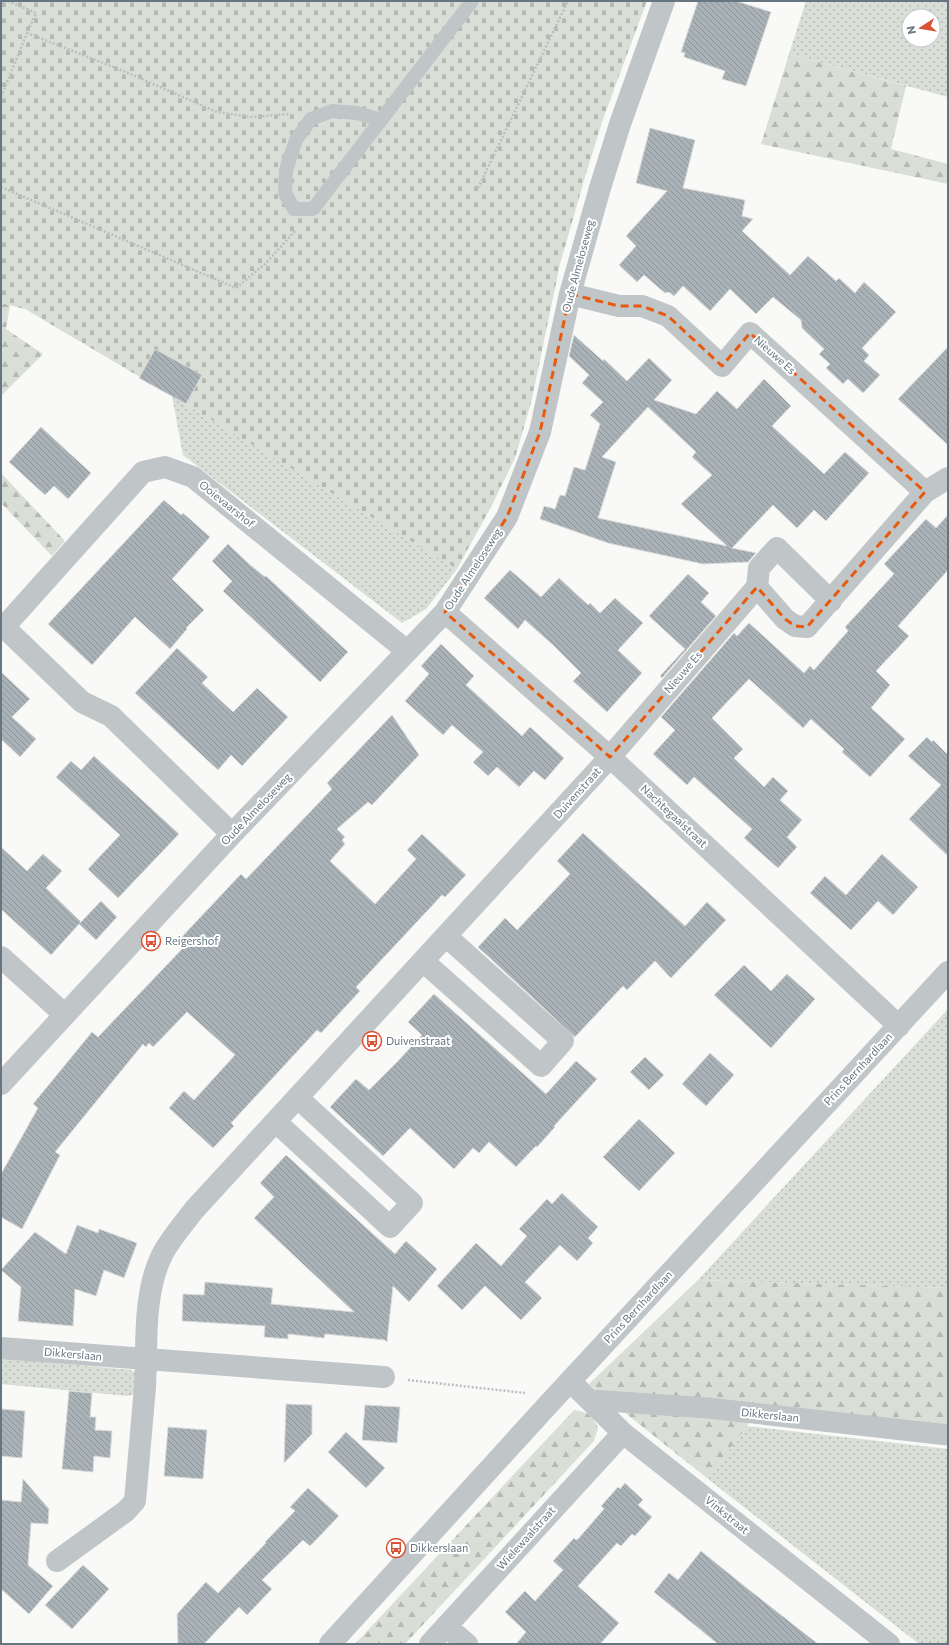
<svg xmlns="http://www.w3.org/2000/svg" width="949" height="1645" viewBox="0 0 949 1645" font-family="Commissioner,sans-serif">
<style>
.grass{fill:url(#grass-dots);fill-rule:evenodd}
.forest{fill:url(#forest-firs)}
.cemetery{fill:url(#cemetery-stones)}
.building{fill:url(#building-back-hatch);stroke:#dbdbd9;fill-rule:evenodd}
.lines{fill:none;stroke-linecap:round;stroke-linejoin:round}
.path{stroke:#bbbec0;stroke-width:2.5;stroke-dasharray:2 2;stroke-linecap:butt}
.service{stroke:#c0c5c8;stroke-width:14}
.pedestrian{stroke:#c0c5c8;stroke-width:21}
.minor{stroke:#c0c5c8;stroke-width:22}
.tertiary{stroke:#c0c5c8;stroke-width:22}
.marked{fill:none;stroke:#e8590c;stroke-width:3;stroke-dasharray:8 5;stroke-linejoin:round}
.labels{text-anchor:middle;stroke-width:4;stroke-linejoin:round;paint-order:stroke}
.street-label{font-size:11px;fill:#657680;stroke:#fff}
.poi-label{font-size:11px;fill:#657680;stroke:#fff;text-anchor:start}
</style>
<defs>
<pattern id="grass-dots" width="8" height="8" patternUnits="userSpaceOnUse"><rect width="8" height="8" fill="#d9ded6"/><path d="M2 2h.1M6 6h.1" fill="none" stroke="#b4b9b3" stroke-width="1.8" stroke-linecap="round"/></pattern>
<pattern id="forest-firs" width="22" height="20" patternUnits="userSpaceOnUse"><rect width="22" height="20" fill="#d9ded6"/><path d="M5 1l3.5 6h-7zM16 11l3.5 6h-7z" fill="#b4b9b3"/></pattern>
<pattern id="cemetery-stones" width="16" height="16" patternUnits="userSpaceOnUse"><rect width="16" height="16" fill="#d9ded6"/><path d="M2 7V4a2 2 0 0 1 4 0v3zM10 15v-3a2 2 0 0 1 4 0v3z" fill="#b4b9b3"/></pattern>
<pattern id="building-back-hatch" width="6" height="6" patternUnits="userSpaceOnUse"><rect width="6" height="6" fill="#a9b2b7"/><path d="M-1 5l2 2M0 0l6 6M5-1l2 2" fill="none" stroke="#8d959a"/></pattern>
</defs>
<rect width="100%" height="100%" fill="#f9f9f7"/>
<path class="grass" d="M 806,1 L 948,1 L 948,97 L 789,54 ZM 909,16 L 933,16 L 933,40 L 909,40 Z
M 172,396 L 457,569 L 426,609 L 402,623 L 183,455 Z
M 948,1009 L 948,1288 L 698,1280 Z
M 1,1358 L 131,1370 L 138,1375 L 136,1393 L 128,1396 L 1,1384 Z
M 747,1426 L 948,1449 L 948,1644 L 919,1644 L 708,1479 Z"/>
<path class="forest" d="M 789,54 L 906,86 L 891,149 L 948,164 L 948,184 L 761,144 Z
M 1,303 L 10,305 L 6,329 L 43,354 L 1,396 Z
M 1,473 L 65,541 L 52,556 L 1,503 Z
M 698,1280 L 948,1288 L 948,1425 L 757,1406 L 747,1426 L 708,1479 L 589,1384 Z
M 574,1410 C 589,1413 592,1414 598,1428 L 594,1441 L 405,1644 L 355,1644 Z"/>
<path class="cemetery" d="M 1,1 L 647,1 L 603,119 L 585,177 L 560,264 L 531,403 L 515,458 L 492,505 L 457,569 L 172,396 L 25,309 L 1,303 Z"/>
<path class="building" d="M 698,1 L 736,1 L 771,12 L 746,86 L 722,79 L 725,71 L 684,57 L 685,53 L 681,52 Z
M 650,128 L 695,140 L 683,188 L 745,200 L 742,216 L 753,219 L 742,231 L 790,275 L 808,256 L 836,281 L 839,278 L 855,293 L 864,282 L 896,312 L 862,348 L 869,355 L 864,361 L 880,375 L 863,393 L 848,379 L 843,384 L 826,368 L 830,364 L 819,354 L 824,349 L 802,328 L 801,320 L 773,297 L 756,314 L 730,289 L 710,311 L 683,286 L 674,296 L 669,292 L 665,293 L 644,275 L 637,282 L 619,265 L 636,246 L 626,236 L 667,191 L 636,183 Z
M 574,335 L 603,361 L 604,359 L 627,381 L 649,358 L 672,380 L 654,400 L 696,414 L 717,391 L 737,409 L 764,379 L 791,406 L 772,426 L 824,474 L 845,452 L 869,473 L 826,521 L 814,510 L 797,528 L 773,505 L 732,548 L 756,553 L 748,562 L 703,564 L 608,543 L 540,519 L 544,506 L 555,509 L 560,495 L 565,496 L 574,467 L 585,470 L 600,424 L 590,415 L 603,402 L 582,383 L 589,375 L 569,356 ZM 648,407 L 696,452 L 692,457 L 712,475 L 681,504 L 727,546 L 598,518 L 616,462 L 602,457 Z
M 948,347 L 948,445 L 898,399 Z
M 155,349 L 202,375 L 186,404 L 139,378 Z
M 41,427 L 91,473 L 68,499 L 54,486 L 45,495 L 9,462 Z
M 164,500 L 181,515 L 183,513 L 210,537 L 172,579 L 204,610 L 186,628 L 187,629 L 170,649 L 135,617 L 92,665 L 48,624 Z
M 948,515 L 948,570 L 898,626 L 909,636 L 876,671 L 890,685 L 871,708 L 905,739 L 870,777 L 842,752 L 844,749 L 811,719 L 803,728 L 749,679 L 712,718 L 743,749 L 734,758 L 764,787 L 773,777 L 788,791 L 780,800 L 802,820 L 787,837 L 797,847 L 778,868 L 744,838 L 752,829 L 694,777 L 687,785 L 653,754 L 675,730 L 661,717 L 734,633 L 737,636 L 749,623 L 804,673 L 810,666 L 814,670 L 848,631 L 845,627 L 894,574 L 884,564 L 926,519 L 936,528 Z
M 228,544 L 249,564 L 265,577 L 266,576 L 348,652 L 320,682 L 223,591 L 232,581 L 212,561 Z
M 510,570 L 541,597 L 559,578 L 588,605 L 590,603 L 600,613 L 615,598 L 643,623 L 618,650 L 642,673 L 607,712 L 573,681 L 581,673 L 553,645 L 525,620 L 518,629 L 484,598 Z
M 688,574 L 709,593 L 701,602 L 716,616 L 662,678 L 660,676 L 685,649 L 649,616 Z
M 441,644 L 474,676 L 466,685 L 522,736 L 530,727 L 564,758 L 545,780 L 534,771 L 519,787 L 497,767 L 488,776 L 473,762 L 483,752 L 452,725 L 443,735 L 405,701 L 429,674 L 421,666 Z
M 177,648 L 208,677 L 202,683 L 233,712 L 257,688 L 288,717 L 242,766 L 231,755 L 218,770 L 135,693 Z
M 1,672 L 30,699 L 12,717 L 36,739 L 20,757 L 1,739 Z
M 392,715 L 419,755 L 372,805 L 368,802 L 337,829 L 345,837 L 342,840 L 345,844 L 330,861 L 375,904 L 416,859 L 407,850 L 422,834 L 466,875 L 445,897 L 442,895 L 356,987 L 360,991 L 321,1033 L 317,1030 L 231,1123 L 234,1126 L 213,1148 L 169,1108 L 184,1091 L 194,1100 L 235,1055 L 187,1012 L 153,1047 L 149,1043 L 146,1047 L 143,1044 L 55,1152 L 60,1155 L 22,1229 L 1,1217 L 1,1174 L 38,1108 L 33,1104 L 92,1032 L 98,1037 L 184,947 L 178,941 L 241,874 L 246,879 L 332,789 L 327,783 Z
M 927,737 L 932,742 L 933,740 L 948,755 L 948,856 L 909,819 L 941,785 L 908,756 Z
M 94,756 L 179,834 L 118,898 L 88,869 L 120,835 L 56,777 L 71,761 L 81,770 Z
M 583,833 L 685,926 L 707,902 L 726,920 L 671,978 L 655,961 L 627,990 L 623,986 L 575,1037 L 478,947 L 505,918 L 517,930 L 570,874 L 557,861 Z
M 1,847 L 27,871 L 43,854 L 62,871 L 46,888 L 81,922 L 80,923 L 101,901 L 117,917 L 96,940 L 79,924 L 51,955 L 1,909 Z
M 882,854 L 918,887 L 893,915 L 878,901 L 851,930 L 810,893 L 825,876 L 846,895 Z
M 744,965 L 771,991 L 787,974 L 815,999 L 771,1048 L 714,995 Z
M 434,994 L 546,1094 L 576,1061 L 597,1079 L 554,1126 L 555,1127 L 537,1147 L 536,1146 L 516,1167 L 489,1142 L 479,1153 L 473,1148 L 454,1169 L 410,1128 L 383,1156 L 330,1107 L 356,1079 L 369,1090 L 398,1061 L 422,1035 L 408,1022 Z
M 710,1053 L 734,1075 L 706,1106 L 682,1084 Z
M 645,1057 L 664,1075 L 649,1090 L 630,1072 Z
M 639,1119 L 675,1153 L 639,1191 L 603,1157 Z
M 286,1155 L 395,1254 L 406,1241 L 437,1269 L 409,1302 L 393,1286 L 387,1342 L 385,1340 L 325,1334 L 324,1338 L 288,1334 L 288,1339 L 264,1337 L 265,1326 L 182,1321 L 183,1294 L 204,1295 L 205,1282 L 273,1288 L 271,1304 L 354,1312 L 254,1218 L 274,1197 L 260,1183 Z
M 562,1193 L 598,1227 L 588,1238 L 593,1243 L 577,1261 L 560,1245 L 525,1282 L 542,1298 L 521,1320 L 485,1286 L 462,1310 L 437,1286 L 476,1243 L 501,1266 L 527,1236 L 519,1229 L 547,1199 L 552,1204 Z
M 77,1225 L 98,1233 L 99,1229 L 137,1243 L 124,1278 L 104,1270 L 96,1296 L 75,1289 L 73,1326 L 18,1321 L 21,1287 L 1,1270 L 35,1232 L 66,1254 Z
M 69,1391 L 92,1393 L 90,1417 L 96,1417 L 95,1430 L 112,1431 L 110,1458 L 94,1456 L 93,1472 L 62,1469 Z
M 286,1404 L 312,1405 L 312,1434 L 284,1463 Z
M 365,1405 L 400,1407 L 397,1443 L 362,1440 Z
M 1,1409 L 25,1411 L 22,1458 L 1,1456 Z
M 168,1427 L 207,1430 L 203,1479 L 164,1476 Z
M 346,1432 L 385,1468 L 366,1488 L 328,1452 Z
M 23,1479 L 49,1509 L 48,1524 L 31,1523 L 28,1565 L 53,1586 L 29,1614 L 1,1589 L 1,1500 L 21,1502 Z
M 625,1483 L 643,1500 L 638,1505 L 652,1517 L 635,1536 L 632,1534 L 621,1546 L 617,1543 L 578,1586 L 619,1623 L 600,1644 L 516,1644 L 526,1632 L 505,1612 L 525,1591 L 535,1601 L 563,1570 L 553,1561 L 574,1538 L 576,1540 L 578,1539 L 604,1509 L 601,1506 L 618,1487 L 620,1489 Z
M 308,1488 L 339,1516 L 310,1546 L 303,1540 L 262,1580 L 272,1589 L 247,1615 L 239,1607 L 204,1644 L 178,1644 L 177,1614 L 206,1582 L 218,1593 L 266,1543 L 265,1542 L 295,1511 L 290,1507 Z
M 701,1551 L 743,1585 L 818,1644 L 718,1644 L 654,1592 L 669,1573 L 678,1580 Z
M 83,1565 L 109,1589 L 72,1629 L 45,1605 Z"/>
<g class="lines">
<path class="path" d="M 8,1 L 36,13 L 27,33 L 126,72 L 217,112 L 251,117 L 289,114
M 1,97 L 27,33
M 1,187 L 236,288 L 265,264 L 296,230
M 478,188 L 568,1
M 408,1380 L 525,1393"/>
<path class="service" d="M 381,120 L 357,113 L 332,111 L 311,119 L 296,140 L 286,170 L 285,193 L 294,209 L 313,209 L 472,1"/>
<path class="pedestrian" d="M 591,1400 L 708,1408 L 948,1435"/>
<path class="minor" d="M 570,294 L 619,306 L 642,306 L 668,316 L 722,366 L 750,333 L 925,492
M 757,587 L 785,619 L 795,626 L 807,627 L 925,492 L 948,478
M 445,612 L 610,757 L 899,1026
M 4,627 L 82,702 L 111,716 L 232,834
M 1,629 L 4,627 L 143,472 L 165,467 L 193,477 L 407,651
M 1,957 L 65,1015
M 423,961 L 541,1066 L 563,1041 L 446,936
M 1,1084 L 232,834 L 445,612 L 507,517 L 540,432 L 570,294 L 600,188 L 620,124 L 664,1
M 276,1122 L 390,1227 L 412,1203 L 298,1098
M 1,1348 L 146,1359 C 146,1326 147,1285 162,1255 C 168,1242 185,1222 194,1210 L 610,757 L 757,587 L 759,568 L 777,548 L 831,601
M 570,1381 L 623,1433 L 889,1644
M 57,1561 L 126,1511 L 135,1501 L 145,1387 L 146,1359 L 384,1377
M 446,1626 L 467,1644
M 430,1644 L 623,1433"/>
<path class="tertiary" d="M 330,1644 L 546,1407 L 948,972"/>
</g>
<path class="marked" d="M 570,294 L 619,306 L 642,306 L 668,316 L 722,366 L 750,333 L 925,492 L 807,627 L 795,626 L 785,619 L 757,587 L 610,757 L 445,612 L 507,517 L 540,432 Z"/>
<defs>
<symbol id="bus-ring" viewBox="-11 -11 22 22"><circle r="9.5" fill="#fff" stroke="#db5134" stroke-width="1.5"/><path d="M-5-6H5V4H4V6H2V4H-2V6H-4V4H-5ZM-3.5-4V0h7V-4ZM-3.5 1.2v1.5H-2V1.2ZM2 1.2v1.5H3.5V1.2Z" fill="#db5134"/></symbol>
</defs>
<g fill-rule="evenodd">
<use href="#bus-ring" x="140" y="930" width="22" height="22"/>
<use href="#bus-ring" x="361" y="1030" width="22" height="22"/>
<use href="#bus-ring" x="385" y="1537" width="22" height="22"/>
</g>
<g class="labels">
<g class="street-label">
<text transform="translate(578 266) rotate(-75)" y="4">Oude Almeloseweg</text>
<text transform="translate(775 355) rotate(42)" y="4">Nieuwe Es</text>
<text transform="translate(227 504) rotate(39)" y="4">Ooievaarshof</text>
<text transform="translate(473 569) rotate(-57)" y="4">Oude Almeloseweg</text>
<text transform="translate(683 672) rotate(-49)" y="4">Nieuwe Es</text>
<text transform="translate(577 793) rotate(-48)" y="4">Duivenstraat</text>
<text transform="translate(256 809) rotate(-46)" y="4">Oude Almeloseweg</text>
<text transform="translate(674 816) rotate(43)" y="4">Nachtegaalstraat</text>
<text transform="translate(858 1069) rotate(-47)" y="4">Prins Bernhardlaan</text>
<text transform="translate(638 1307) rotate(-47)" y="4">Prins Bernhardlaan</text>
<text transform="translate(73 1354) rotate(5)" y="4">Dikkerslaan</text>
<text transform="translate(770 1415) rotate(6)" y="4">Dikkerslaan</text>
<text transform="translate(727 1515) rotate(39)" y="4">Vinkstraat</text>
<text transform="translate(526 1538) rotate(-48)" y="4">Wielewaalstraat</text>
</g>
<g class="poi-label">
<text x="165" y="945">Reigershof</text>
<text x="386" y="1045">Duivenstraat</text>
<text x="410" y="1552">Dikkerslaan</text>
</g>
</g>
<rect width="949" height="1645" fill="none" stroke="#657680" stroke-width="4"/>
<g transform="translate(921 28) rotate(258)"><circle r="19" fill="#ffffff" stroke="#c1c8cc"/>
<path d="M0-3L7 15L0 10L-7 15Z" fill="#db5134"/>
<text y="-6" font-size="11" font-weight="bold" text-anchor="middle" fill="#657680">N</text>
</g>
</svg>
